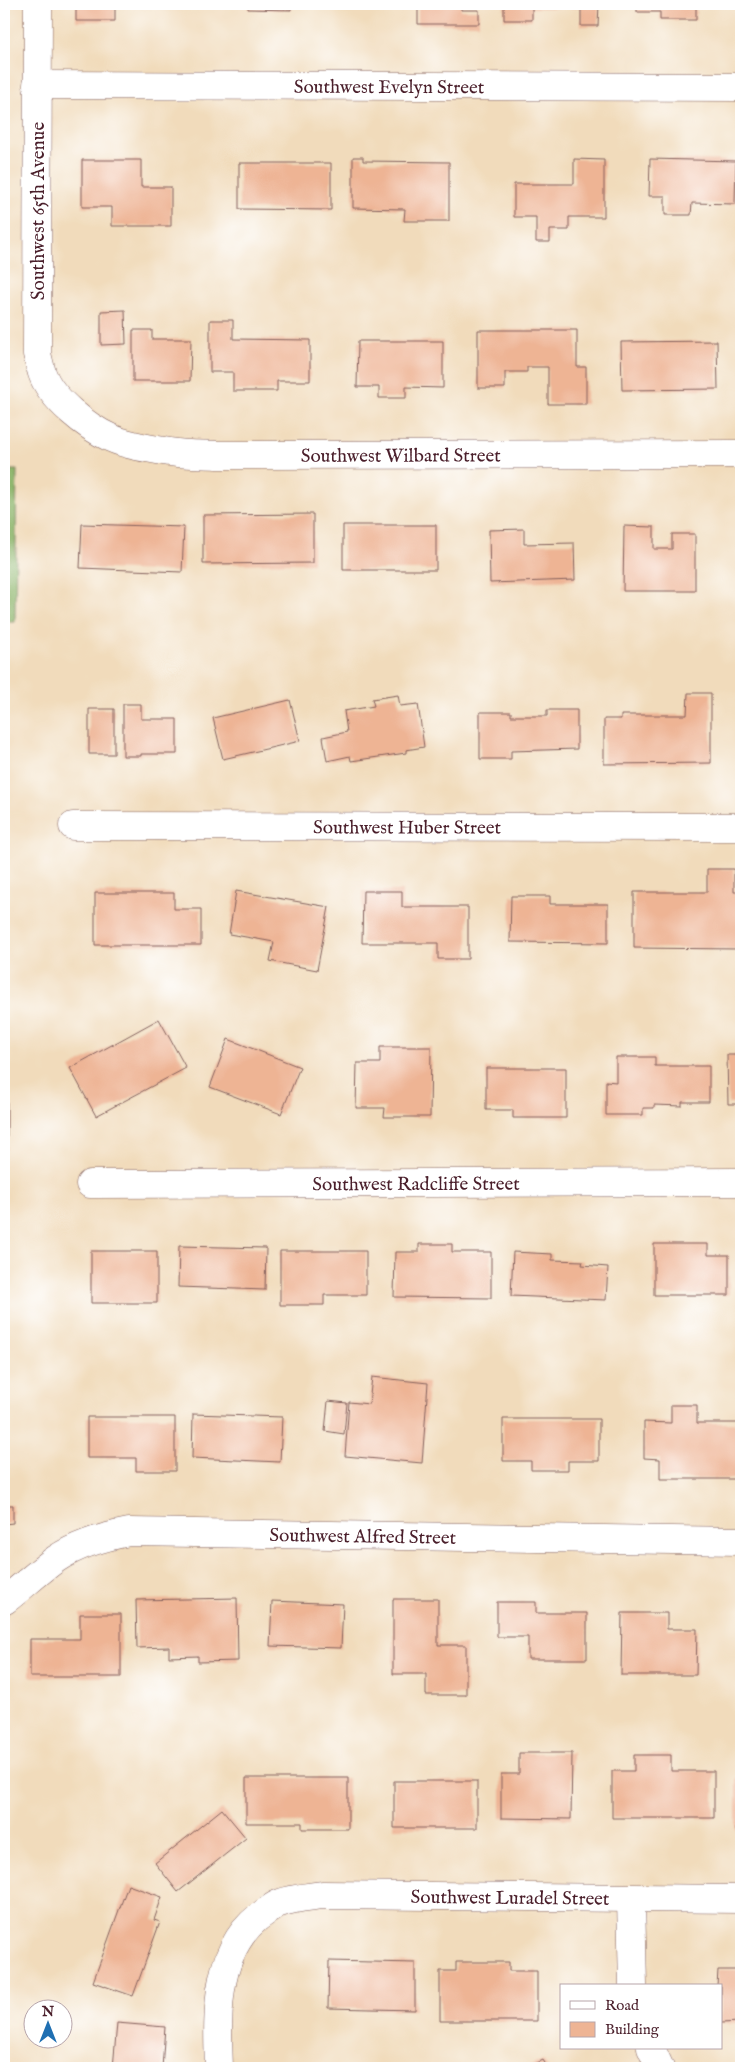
<svg xmlns="http://www.w3.org/2000/svg" width="745" height="2072" viewBox="0 0 745 2072" font-family="'IM FELL English',serif">
<style>
.forest{fill:#8eb66c;stroke:#6c6a4c}
.building{fill:#eeb494}
.lines{fill:none;stroke-linecap:round;stroke-linejoin:round}
.minor-casing{stroke:#84615d;stroke-width:29}
.minor{stroke:#fff;stroke-width:28}
.labels{text-anchor:middle;stroke-width:5;stroke-linejoin:round;paint-order:stroke}
.street-label{font-size:19px;fill:#4a1f2b;stroke:#fff}
</style>
<rect width="100%" height="100%" fill="#fff"/>
<filter id="ink" filterUnits="userSpaceOnUse"><feTurbulence type="fractalNoise" baseFrequency=".02" numOctaves="2"/><feDisplacementMap in="SourceGraphic" scale="10" xChannelSelector="R" yChannelSelector="G"/><feConvolveMatrix kernelMatrix="1 2 1 2 8 2 1 2 1" color-interpolation-filters="sRGB"/></filter>
<filter id="wash" filterUnits="userSpaceOnUse"><feTurbulence type="fractalNoise" baseFrequency=".0096" numOctaves="4" result="noise"/><feDisplacementMap in="SourceGraphic" scale="20" xChannelSelector="R" yChannelSelector="G"/><feGaussianBlur stdDeviation="1.12" result="paint"/><feColorMatrix in="noise" values="0 0 0 0 0 0 0 0 0 0 0 0 0 0 0 0 0 1.4 0 .05"/><feComposite in="paint" operator="in"/></filter>
<g filter="url(#wash)">
<rect width="100%" height="100%" fill="#f1dbbb"/>
<path class="forest" d="M 4,470 L 17,470 L 15,622 L 4,622 Z"/>
<g id="blocks">
<path class="building" d="M 76,4 L 115,4 L 115,21 L 76,21 Z
M 248,4 L 291,4 L 291,10 L 248,9 Z
M 418,4 L 461,4 L 461,10 L 479,10 L 479,24 L 418,24 Z
M 504,4 L 599,4 L 598,26 L 581,26 L 581,8 L 532,8 L 532,20 L 504,20 Z
M 637,4 L 696,4 L 696,20 L 660,20 L 660,12 L 637,12 Z
M 353,157 L 363,157 L 363,161 L 449,162 L 449,221 L 404,221 L 405,209 L 353,208 Z
M 574,159 L 604,160 L 604,217 L 569,217 L 569,230 L 550,230 L 550,242 L 536,242 L 536,217 L 514,217 L 514,184 L 574,184 Z
M 650,159 L 736,161 L 735,204 L 692,203 L 691,215 L 665,215 L 665,196 L 649,196 Z
M 82,160 L 141,160 L 141,187 L 171,187 L 171,226 L 112,226 L 112,207 L 82,207 Z
M 239,163 L 331,163 L 331,210 L 239,209 Z
M 125,310 L 126,344 L 101,345 L 101,311 Z
M 210,320 L 233,320 L 233,339 L 310,340 L 310,381 L 277,381 L 277,391 L 233,391 L 233,372 L 210,372 Z
M 133,330 L 152,330 L 152,339 L 191,339 L 190,381 L 133,381 Z
M 478,330 L 577,330 L 577,367 L 586,367 L 586,404 L 548,404 L 548,367 L 527,367 L 527,372 L 505,372 L 505,388 L 478,388 Z
M 358,341 L 443,341 L 443,388 L 406,387 L 406,398 L 379,398 L 379,387 L 357,387 Z
M 717,341 L 718,389 L 622,390 L 621,342 Z
M 313,514 L 313,563 L 203,564 L 203,515 Z
M 82,524 L 184,527 L 182,572 L 80,568 Z
M 343,525 L 436,525 L 436,570 L 343,570 Z
M 624,526 L 654,527 L 654,549 L 672,549 L 672,534 L 695,534 L 695,591 L 623,591 Z
M 524,529 L 524,544 L 574,543 L 575,580 L 490,583 L 489,530 Z
M 688,693 L 711,693 L 711,763 L 604,764 L 604,719 L 621,719 L 621,715 L 687,715 Z
M 398,695 L 400,706 L 418,704 L 424,747 L 406,750 L 406,753 L 351,761 L 350,756 L 327,761 L 323,737 L 347,732 L 344,711 L 374,706 L 372,699 Z
M 290,700 L 300,741 L 223,759 L 213,718 Z
M 123,704 L 141,704 L 141,719 L 177,719 L 177,754 L 141,754 L 141,756 L 123,756 Z
M 89,709 L 114,709 L 114,754 L 89,754 Z
M 547,710 L 577,710 L 577,749 L 511,751 L 511,759 L 480,759 L 480,712 L 511,712 L 511,716 L 547,716 Z
M 707,869 L 734,869 L 734,892 L 739,892 L 739,949 L 634,948 L 634,892 L 707,892 Z
M 236,891 L 329,907 L 317,970 L 270,961 L 274,942 L 229,934 Z
M 363,891 L 402,891 L 402,907 L 468,907 L 468,959 L 438,959 L 438,943 L 362,943 Z
M 95,893 L 174,893 L 174,909 L 201,909 L 201,945 L 95,945 Z
M 511,896 L 550,896 L 550,904 L 608,904 L 608,943 L 510,942 Z
M 159,1019 L 186,1068 L 96,1116 L 70,1068 Z
M 228,1039 L 300,1067 L 281,1114 L 210,1087 Z
M 380,1047 L 431,1047 L 430,1117 L 384,1117 L 385,1108 L 356,1108 L 357,1063 L 380,1063 Z
M 727,1055 L 741,1055 L 741,1104 L 728,1104 Z
M 616,1057 L 655,1057 L 655,1066 L 709,1066 L 709,1102 L 682,1102 L 682,1106 L 654,1105 L 654,1108 L 643,1108 L 643,1115 L 606,1115 L 606,1081 L 616,1082 Z
M 486,1068 L 566,1068 L 566,1118 L 513,1118 L 513,1110 L 486,1110 Z
M 4,1097 L 7,1097 L 7,1149 L 4,1149 Z
M 419,1244 L 452,1244 L 452,1252 L 491,1252 L 491,1298 L 394,1297 L 395,1252 L 419,1252 Z
M 654,1244 L 708,1244 L 708,1255 L 729,1255 L 729,1295 L 654,1295 Z
M 179,1246 L 266,1248 L 265,1290 L 178,1287 Z
M 91,1251 L 157,1251 L 157,1303 L 91,1303 Z
M 280,1251 L 366,1251 L 366,1295 L 324,1295 L 324,1305 L 280,1305 Z
M 513,1252 L 552,1254 L 552,1260 L 583,1261 L 582,1265 L 608,1267 L 606,1300 L 511,1296 Z
M 372,1377 L 428,1383 L 422,1463 L 345,1456 L 349,1402 L 369,1404 Z
M 328,1401 L 347,1403 L 344,1434 L 325,1431 Z
M 671,1405 L 697,1405 L 697,1423 L 738,1423 L 738,1479 L 660,1479 L 660,1459 L 644,1458 L 644,1422 L 671,1423 Z
M 193,1414 L 282,1417 L 280,1462 L 192,1458 Z
M 87,1417 L 175,1417 L 175,1471 L 136,1471 L 136,1458 L 87,1458 Z
M 503,1419 L 599,1419 L 599,1461 L 568,1461 L 568,1470 L 531,1470 L 531,1461 L 503,1461 Z
M 4,1505 L 13,1505 L 13,1523 L 4,1524 Z
M 237,1598 L 238,1661 L 198,1662 L 198,1656 L 169,1657 L 169,1647 L 137,1648 L 136,1600 Z
M 393,1599 L 438,1599 L 438,1645 L 466,1645 L 466,1695 L 426,1695 L 426,1674 L 393,1674 Z
M 272,1601 L 343,1604 L 341,1648 L 270,1646 Z
M 497,1602 L 536,1602 L 536,1613 L 587,1613 L 587,1659 L 528,1659 L 528,1637 L 497,1637 Z
M 622,1613 L 667,1613 L 667,1629 L 697,1629 L 696,1675 L 621,1675 Z
M 80,1614 L 121,1614 L 121,1677 L 30,1677 L 30,1639 L 80,1639 Z
M 519,1753 L 572,1753 L 571,1819 L 501,1818 L 501,1774 L 519,1774 Z
M 634,1755 L 671,1755 L 671,1771 L 714,1771 L 714,1818 L 612,1818 L 612,1771 L 634,1771 Z
M 246,1778 L 348,1778 L 348,1829 L 302,1829 L 302,1823 L 246,1823 Z
M 736,1778 L 741,1778 L 741,1831 L 736,1831 Z
M 394,1781 L 477,1781 L 477,1828 L 394,1828 Z
M 222,1809 L 246,1838 L 178,1892 L 155,1863 Z
M 128,1885 L 162,1897 L 154,1920 L 160,1922 L 133,1996 L 93,1982 Z
M 329,1961 L 415,1963 L 415,2010 L 328,2008 Z
M 456,1962 L 509,1962 L 509,1971 L 537,1971 L 537,2021 L 440,2021 L 440,1971 L 456,1971 Z
M 718,1970 L 741,1970 L 741,2022 L 721,2023 L 721,1986 L 717,1986 Z
M 117,2023 L 165,2027 L 162,2068 L 113,2068 Z
M 543,2060 L 548,2068 L 527,2068 Z"/>
</g>
</g>
<g filter="url(#ink)">
<use href="#blocks" fill-opacity="0" stroke="#84615d" stroke-width="1"/>
<g class="lines">
<defs>
<g id="minor">
<path id="s1" d="M 38,4 L 37,354 C 39,361 40,367 42,373 C 51,399 87,427 111,438 C 129,446 151,449 170,452 C 187,455 204,454 220,455 L 741,454"/>
<path id="s2" d="M 37,85 L 741,87"/>
<path id="s3" d="M 73,826 L 741,827"/>
<path id="s4" d="M 90,1184 L 741,1182"/>
<path id="s5" d="M 4,1601 C 21,1588 38,1572 56,1559 C 78,1544 103,1537 129,1532 L 741,1541"/>
<path d="M 631,1899 L 633,1986"/>
<path d="M 651,2048 L 660,2068"/>
<path id="s6" d="M 219,2068 C 217,2013 214,1944 267,1911 C 271,1908 276,1904 280,1903 C 293,1898 309,1897 322,1895 L 741,1899"/>
</g>
</defs>
<use href="#minor" class="minor-casing"/>
<use href="#minor" class="minor"/>
</g>
</g>
<g class="labels">
<g class="street-label">
<text dy="7" stroke="none"><textPath href="#s2" startOffset="352">Southwest Evelyn Street</textPath></text>
<text transform="translate(37 211) rotate(-90)" y="7">Southwest 65th Avenue</text>
<text dy="7" stroke="none"><textPath href="#s1" startOffset="758">Southwest Wilbard Street</textPath></text>
<text dy="7" stroke="none"><textPath href="#s3" startOffset="334">Southwest Huber Street</textPath></text>
<text dy="7" stroke="none"><textPath href="#s4" startOffset="326">Southwest Radcliffe Street</textPath></text>
<text dy="7" stroke="none"><textPath href="#s5" startOffset="379">Southwest Alfred Street</textPath></text>
<text dy="7" stroke="none"><textPath href="#s6" startOffset="419">Southwest Luradel Street</textPath></text>
</g>
</g>
<rect width="745" height="2072" fill="none" stroke="#fff" stroke-width="20"/>
<rect x="560" y="1984" width="162" height="65" fill="#ffffff" stroke="#b7a5aa"/>
<rect x="570" y="2001" width="25" height="8" fill="#ffffff" stroke="#b7a5aa"/>
<text x="605" y="2010" font-size="15" fill="#4a1f2b">Road</text>
<rect x="570" y="2022" width="25" height="15" fill="#eeb494" stroke="#b7a5aa"/>
<text x="605" y="2034" font-size="15" fill="#4a1f2b">Building</text>
<g transform="translate(48 2024)"><circle r="24" fill="#ffffff" stroke="#b7a5aa"/>
<path d="M0-4L9 19L0 12L-9 19Z" fill="#1f6fb2"/>
<text y="-8" font-size="14" font-weight="bold" text-anchor="middle" fill="#4a1f2b">N</text>
</g>
</svg>
